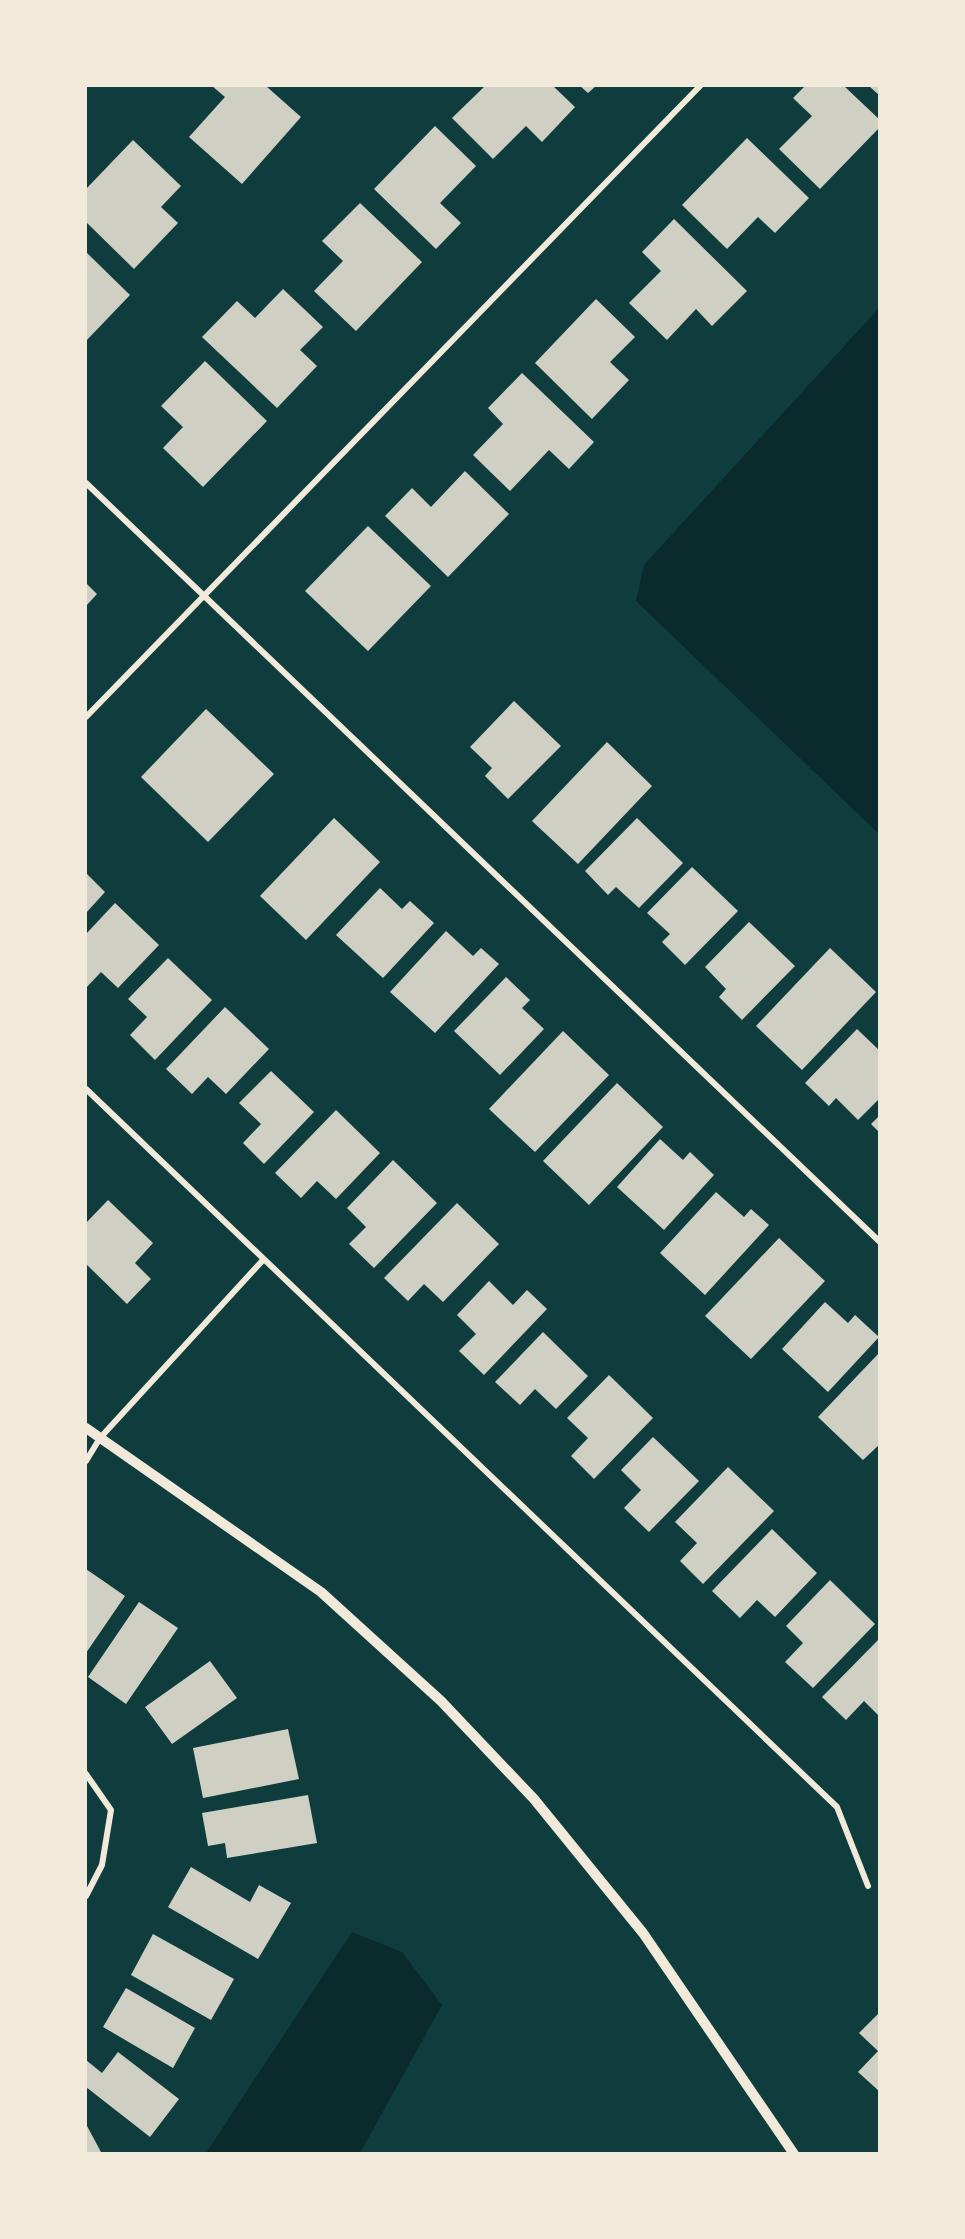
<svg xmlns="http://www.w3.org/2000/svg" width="965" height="2239" viewBox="0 0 965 2239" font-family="'Roboto Serif',serif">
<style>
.water{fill:#0a2a2b}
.building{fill:#cfcfc3}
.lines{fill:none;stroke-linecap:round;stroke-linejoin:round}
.minor{stroke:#f1e9da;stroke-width:6}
.tertiary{stroke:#f1e9da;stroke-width:10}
</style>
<rect width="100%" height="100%" fill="#0f3d3e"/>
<path class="water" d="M 879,308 L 879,307 L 879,834 L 636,601 L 644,565 Z
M 352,1932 L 402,1952 L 442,2005 L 360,2153 L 206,2153 Z"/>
<path class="building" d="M 212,86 L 266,86 L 301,117 L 242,184 L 189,137 L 225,97 Z
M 485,86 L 553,86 L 575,107 L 542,142 L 526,126 L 493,159 L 452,118 Z
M 580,86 L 596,86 L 588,93 Z
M 805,86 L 844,86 L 880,120 L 880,127 L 820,189 L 779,149 L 812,116 L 793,98 Z
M 869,86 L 880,86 L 880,96 Z
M 435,126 L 476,166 L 440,203 L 461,223 L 436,249 L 374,189 Z
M 747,138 L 809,198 L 775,233 L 758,217 L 727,249 L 682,205 Z
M 133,140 L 181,186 L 161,207 L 178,223 L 134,269 L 86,222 L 86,189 Z
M 360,203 L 422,262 L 356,331 L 314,291 L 343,261 L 322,241 Z
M 674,219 L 747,291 L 712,326 L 696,309 L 667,340 L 629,303 L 661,271 L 642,252 Z
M 86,252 L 130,295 L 86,341 Z
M 283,289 L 323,327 L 300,350 L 317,366 L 277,408 L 202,337 L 237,301 L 255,318 Z
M 596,299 L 635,337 L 610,362 L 629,380 L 592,419 L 535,363 Z
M 205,361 L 267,421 L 203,487 L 163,448 L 183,427 L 161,406 Z
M 522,373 L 594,442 L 569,469 L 549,450 L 510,491 L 473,455 L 503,424 L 488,408 Z
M 465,471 L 509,514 L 448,577 L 385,516 L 412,488 L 431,507 Z
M 368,526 L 431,586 L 368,651 L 305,591 Z
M 86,583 L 97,594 L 86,606 Z
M 514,701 L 561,746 L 508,799 L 485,776 L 492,768 L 470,747 Z
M 206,709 L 274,774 L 208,842 L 141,777 Z
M 607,742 L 652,786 L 578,864 L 532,821 Z
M 334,818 L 380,862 L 306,940 L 260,896 Z
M 637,818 L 683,863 L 639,908 L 616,887 L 608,895 L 585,871 Z
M 692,867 L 738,911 L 685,965 L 662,942 L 670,934 L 647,913 Z
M 86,873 L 105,892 L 86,913 Z
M 380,888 L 402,909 L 410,901 L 434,923 L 383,978 L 336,935 Z
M 115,903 L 159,945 L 118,988 L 101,972 L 86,988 L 86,934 Z
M 749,922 L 795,966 L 742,1020 L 719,997 L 726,989 L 705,967 Z
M 446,931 L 473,956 L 481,948 L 499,964 L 435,1033 L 390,992 Z
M 830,948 L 876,992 L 802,1070 L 756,1026 Z
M 168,958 L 212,1000 L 155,1060 L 130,1035 L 147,1017 L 128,999 Z
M 506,977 L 530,1000 L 522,1008 L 544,1029 L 500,1075 L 454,1031 Z
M 225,1007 L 269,1049 L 226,1094 L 208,1077 L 192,1094 L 166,1069 Z
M 857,1029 L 880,1051 L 880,1098 L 858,1120 L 836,1098 L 829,1106 L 805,1083 Z
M 563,1031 L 609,1075 L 535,1152 L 489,1109 Z
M 271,1071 L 314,1112 L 264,1164 L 243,1143 L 261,1124 L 239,1103 Z
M 617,1083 L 663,1127 L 589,1205 L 543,1161 Z
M 336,1110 L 380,1153 L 336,1199 L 317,1181 L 301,1198 L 275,1173 Z
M 880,1115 L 880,1133 L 871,1124 Z
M 660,1139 L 683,1160 L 690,1152 L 714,1175 L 664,1230 L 617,1187 Z
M 393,1160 L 437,1203 L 374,1268 L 349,1244 L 366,1227 L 347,1208 Z
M 716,1192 L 744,1217 L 751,1209 L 769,1225 L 705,1295 L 660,1253 Z
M 108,1200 L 153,1243 L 135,1263 L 151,1279 L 127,1304 L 86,1264 L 86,1223 Z
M 457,1203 L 499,1244 L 443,1302 L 424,1284 L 408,1301 L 384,1278 Z
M 779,1238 L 825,1281 L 751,1359 L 705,1316 Z
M 489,1281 L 513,1305 L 527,1290 L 547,1309 L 484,1375 L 459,1351 L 476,1334 L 457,1315 Z
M 825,1302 L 848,1323 L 855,1315 L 879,1337 L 828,1392 L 782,1349 Z
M 543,1332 L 588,1376 L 556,1409 L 535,1389 L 520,1405 L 495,1382 Z
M 880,1352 L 880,1444 L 863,1460 L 818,1417 Z
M 609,1375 L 653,1418 L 594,1479 L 571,1456 L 588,1438 L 567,1418 Z
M 653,1437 L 699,1481 L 649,1532 L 624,1508 L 641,1490 L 621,1470 Z
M 728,1467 L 774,1511 L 703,1584 L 680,1561 L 697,1543 L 675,1522 Z
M 772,1529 L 817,1573 L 775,1617 L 757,1600 L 740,1618 L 712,1591 Z
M 86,1569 L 125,1596 L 86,1653 Z
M 830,1580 L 875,1624 L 813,1688 L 785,1662 L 803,1643 L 786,1626 Z
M 139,1602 L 178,1628 L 126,1704 L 88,1677 Z
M 880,1638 L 880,1717 L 864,1701 L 846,1720 L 822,1697 Z
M 210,1661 L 237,1698 L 172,1744 L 145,1707 Z
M 288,1729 L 299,1779 L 203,1798 L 193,1748 Z
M 308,1795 L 317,1843 L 227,1858 L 225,1843 L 208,1846 L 202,1813 Z
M 191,1867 L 250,1902 L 259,1885 L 291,1903 L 258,1959 L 168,1907 Z
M 153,1934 L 234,1979 L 211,2020 L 131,1975 Z
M 126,1988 L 195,2028 L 173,2068 L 103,2027 Z
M 880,2012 L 880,2092 L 858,2072 L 878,2051 L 859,2033 Z
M 118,2052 L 179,2099 L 150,2137 L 86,2087 L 86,2060 L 102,2073 Z
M 86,2124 L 102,2154 L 86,2154 Z"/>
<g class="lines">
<path class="minor" d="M 86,483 L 880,1242
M 86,717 L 700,86
M 86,1089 L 837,1807 L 868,1886
M 86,1461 L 100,1438 L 263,1260
M 86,1774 L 111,1810 L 102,1865 L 86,1896"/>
<path class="tertiary" d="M 86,1428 L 321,1592 L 441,1701 L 534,1799 L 643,1933 L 794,2154"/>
</g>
<rect width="965" height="2239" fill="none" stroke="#f1e9da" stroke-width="174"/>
</svg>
